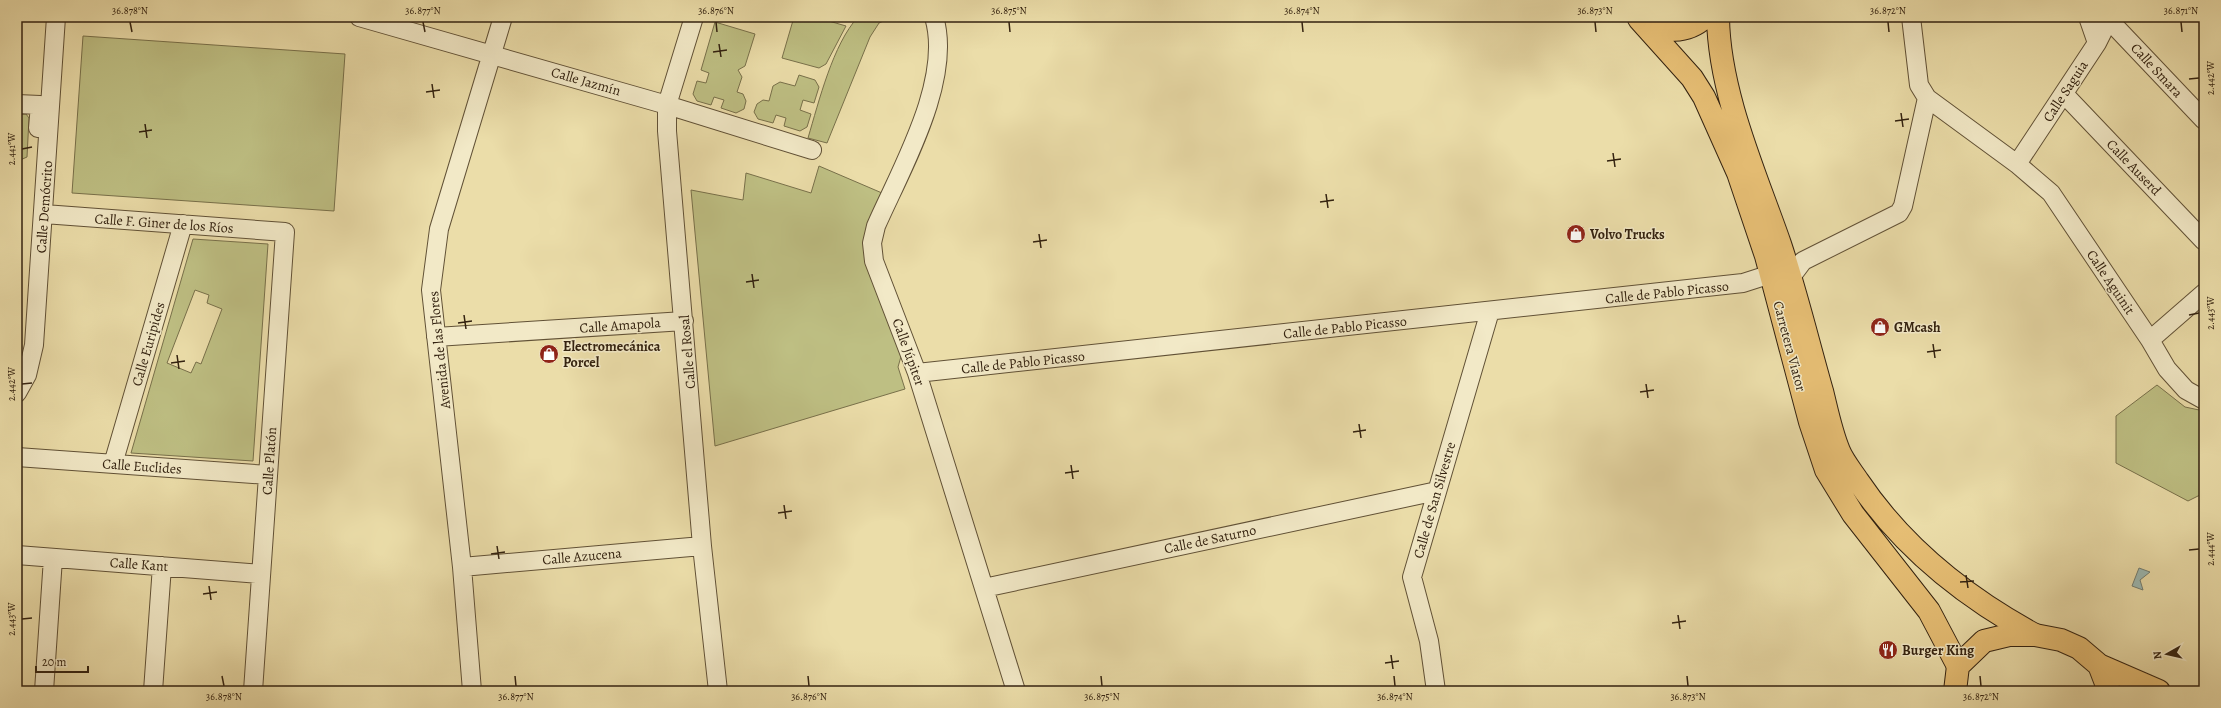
<svg xmlns="http://www.w3.org/2000/svg" width="2221" height="708" viewBox="0 0 2221 708" font-family="Alegreya,serif">
<style>
.green{fill:#bebf83;stroke:#78704a;fill-rule:evenodd}
.water{fill:#9cb9b3;stroke:#727d72}
.lines{fill:none;stroke-linecap:round;stroke-linejoin:round}
.minor-casing{stroke:#615136;stroke-width:20}
.major-casing{stroke:#332210;stroke-width:24}
.highway-casing{stroke:#332210;stroke-width:24}
.minor{stroke:#f2e9c7;stroke-width:18}
.major{stroke:#e6be74;stroke-width:22}
.highway{stroke:#e6be74;stroke-width:22}
.ticks{fill:none;stroke:#332210;stroke-width:1.5}
.labels{text-anchor:middle;stroke-width:3;stroke-linejoin:round;paint-order:stroke}
.street-label{font-size:14px;fill:#332210;stroke:#f2e9c7}
.poi-label{font-size:14px;font-weight:bold;fill:#332210;stroke:#f2e9c7;text-anchor:start}
.neatline{fill:none;stroke:#332210;stroke-width:1.5}
.ticks-label{font-size:10px;text-anchor:middle;fill:#332210}
</style>
<rect width="100%" height="100%" fill="#ebdda9"/>
<filter id="stains"><feTurbulence type="fractalNoise" baseFrequency=".005" numOctaves="4"/><feColorMatrix values="0 0 0 0 .2 0 0 0 0 .09 0 0 0 0 .02 0 0 0 .5 -.17"/></filter>
<radialGradient id="worn" r=".72"><stop offset=".6" stop-color="#630" stop-opacity="0"/><stop offset="1" stop-color="#630" stop-opacity=".3"/></radialGradient>
<path class="green" d="M 794,17 L 815,17 L 846,26 L 826,64 L 819,68 L 782,58 Z
M 858,17 L 892,17 L 879,23 L 870,37 L 827,143 L 808,138 C 819,101 833,44 858,17 Z
M 715,22 L 755,34 L 745,66 L 738,70 L 742,77 L 737,92 L 743,94 L 746,101 L 744,109 L 736,113 L 721,108 L 724,100 L 714,97 L 711,105 L 697,101 L 693,94 L 697,81 L 706,83 L 709,73 L 701,70 Z
M 83,36 L 345,54 L 334,211 L 72,193 Z
M 799,75 L 815,80 L 819,87 L 814,103 L 803,100 L 800,110 L 811,114 L 807,127 L 800,131 L 784,126 L 786,118 L 776,115 L 773,123 L 758,119 L 754,112 L 757,104 L 763,100 L 769,101 L 773,86 L 780,82 L 795,86 Z
M 26,114 L 29,118 L 27,157 L 18,161 L 17,115 Z
M 819,166 L 882,193 L 870,226 L 902,353 L 898,367 L 905,389 L 715,446 L 691,190 L 743,200 L 746,173 L 811,193 Z
M 193,239 L 268,244 L 253,461 L 131,453 ZM 195,290 L 209,295 L 207,303 L 222,309 L 201,364 L 196,362 L 191,373 L 167,363 Z
M 2157,385 L 2185,407 L 2204,411 L 2204,493 L 2188,501 L 2116,463 L 2116,416 Z"/>
<path class="water" d="M 2139,568 L 2150,572 L 2140,580 L 2143,590 L 2132,586 Z"/>
<g class="lines">
<defs>
<path id="minor" d="M 359,17 L 667,105 L 812,150
M 694,17 L 667,105 L 667,131 L 702,546 L 718,691
M 934,17 C 953,80 901,169 876,226 L 872,243 L 874,261 L 917,373 L 1016,691
M 2088,17 L 2097,43
M 2109,20 L 2204,120
M 2064,94 L 2204,241
M 1927,98 L 2017,164 L 2051,193 L 2150,340 L 2167,369 L 2186,390 L 2204,400
M 17,104 L 40,105 L 38,128
M 2017,164 L 2097,43 L 2110,17
M 44,214 L 285,232 L 253,691
M 1791,277 L 1803,261 L 1899,213 L 1903,206 L 1927,98 L 1919,85 L 1911,17
M 436,337 L 684,321
M 2150,340 L 2204,293
M 917,373 L 1743,283 L 1771,274
M 17,393 L 27,375 L 34,345 L 56,17
M 17,457 L 268,475
M 113,464 L 183,224
M 17,555 L 261,574
M 462,567 L 702,546
M 984,588 L 1437,491
M 44,691 L 53,558
M 153,691 L 162,566
M 472,691 L 462,567 L 431,290 L 439,229 L 503,17
M 1436,691 L 1429,641 L 1412,577 L 1490,311"/>
<path id="major" d="M 1718,17 C 1719,93 1755,172 1780,244 C 1796,292 1808,342 1822,391 C 1827,411 1831,432 1839,451 C 1843,461 1852,472 1858,481 C 1903,548 1965,597 2035,635
M 1639,19 L 1692,78 L 1704,97 L 1738,173 L 1766,256 L 1810,422 L 1826,470 L 1853,514 L 1929,611 L 1958,666
M 1642,21 C 1662,33 1687,34 1705,17"/>
<path id="highway" d="M 2099,665 L 2159,691
M 1955,691 L 1958,666 L 1984,641 L 2009,635 L 2035,635 L 2061,640 L 2079,648 L 2099,665 L 2109,691"/>
</defs>
<use href="#minor" class="minor-casing"/>
<use href="#major" class="major-casing"/>
<use href="#highway" class="highway-casing"/>
<use href="#minor" class="minor"/>
<use href="#major" class="major"/>
<use href="#highway" class="highway"/>
</g>
<path class="ticks" d="M 130,22 L 132,32M 423,22 L 425,32M 716,22 L 717,32M 1009,22 L 1010,32M 1302,22 L 1303,32M 1595,22 L 1596,32M 1888,22 L 1889,32M 2181,22 L 2182,32M 719,44 L 721,57M 713,52 L 727,50M 2189,79 L 2199,78M 432,84 L 434,98M 426,92 L 440,90M 1901,113 L 1903,127M 1895,121 L 1909,119M 145,124 L 147,138M 139,132 L 152,130M 22,149 L 32,147M 1613,153 L 1615,167M 1607,161 L 1621,159M 1326,194 L 1328,208M 1320,202 L 1334,200M 1039,234 L 1041,248M 1033,242 L 1047,240M 752,274 L 754,288M 746,282 L 759,280M 464,315 L 466,329M 2189,315 L 2199,313M 458,323 L 472,321M 1933,344 L 1935,358M 1927,352 L 1941,350M 177,355 L 179,369M 171,363 L 185,361M 22,384 L 32,383M 1646,384 L 1648,398M 1640,392 L 1654,390M 1359,424 L 1361,438M 1353,432 L 1366,430M 1071,465 L 1073,479M 1065,473 L 1079,471M 784,505 L 786,519M 778,513 L 792,511M 497,546 L 499,559M 2189,550 L 2199,549M 491,554 L 505,552M 1966,575 L 1968,588M 1960,582 L 1974,581M 209,586 L 211,600M 203,594 L 217,592M 1678,615 L 1680,629M 22,619 L 32,618M 1672,623 L 1686,621M 1391,655 L 1393,669M 1385,663 L 1399,661M 222,676 L 224,686M 515,676 L 516,686M 808,676 L 809,686M 1101,676 L 1102,686M 1394,676 L 1395,686M 1687,676 L 1688,686M 1980,676 L 1981,686"/>
<defs>
<symbol id="shop-disc" viewBox="-11 -11 22 22"><circle r="9.5" fill="#8f2418" stroke="#f2e9c7"/><path d="M-5-2.5h2.3a2.7 3.5 0 0 1 5.4 0H5L5.5 6h-11ZM-1.5-2.5h3a1.5 2.3 0 0 0-3 0Z" fill="#fff"/></symbol>
<symbol id="restaurant-disc" viewBox="-11 -11 22 22"><circle r="9.5" fill="#8f2418" stroke="#f2e9c7"/><path d="M-5-6h1v4h1v-4h1v4h1v-4h1v5L-1.5 .5V6h-2V.5L-5-1ZM5-6V6H3V1.5H1.5Q1.5-4 5-6Z" fill="#fff"/></symbol>
</defs>
<g fill-rule="evenodd">
<use href="#shop-disc" x="1565" y="223" width="22" height="22"/>
<use href="#shop-disc" x="1869" y="316" width="22" height="22"/>
<use href="#shop-disc" x="538" y="343" width="22" height="22"/>
<use href="#restaurant-disc" x="1877" y="639" width="22" height="22"/>
</g>
<g class="labels">
<g class="street-label">
<text transform="translate(2157 70) rotate(47)" y="5">Calle Smara</text>
<text transform="translate(586 81) rotate(16)" y="5">Calle Jazmín</text>
<text transform="translate(2065 91) rotate(-57)" y="5">Calle Saguia</text>
<text transform="translate(2134 167) rotate(46)" y="5">Calle Auserd</text>
<text transform="translate(44 207) rotate(-86)" y="5">Calle Demócrito</text>
<text transform="translate(164 223) rotate(4)" y="5">Calle F. Giner de los Ríos</text>
<text transform="translate(2111 282) rotate(56)" y="5">Calle Aguinit</text>
<text transform="translate(1667 292) rotate(-6)" y="5">Calle de Pablo Picasso</text>
<text transform="translate(620 325) rotate(-4)" y="5">Calle Amapola</text>
<text transform="translate(1345 327) rotate(-6)" y="5">Calle de Pablo Picasso</text>
<text transform="translate(148 344) rotate(-74)" y="5">Calle Euripides</text>
<text transform="translate(1790 346) rotate(75)" y="5">Carretera Viator</text>
<text transform="translate(439 350) rotate(-96)" y="5">Avenida de las Flores</text>
<text transform="translate(687 352) rotate(-95)" y="5">Calle el Rosal</text>
<text transform="translate(909 352) rotate(70)" y="5">Calle Júpiter</text>
<text transform="translate(1023 362) rotate(-6)" y="5">Calle de Pablo Picasso</text>
<text transform="translate(269 461) rotate(-86)" y="5">Calle Platón</text>
<text transform="translate(142 466) rotate(4)" y="5">Calle Euclides</text>
<text transform="translate(1434 500) rotate(-74)" y="5">Calle de San Silvestre</text>
<text transform="translate(1210 539) rotate(-12)" y="5">Calle de Saturno</text>
<text transform="translate(582 556) rotate(-5)" y="5">Calle Azucena</text>
<text transform="translate(139 564) rotate(4)" y="5">Calle Kant</text>
</g>
<g class="poi-label">
<text x="1590" y="239">Volvo Trucks</text>
<text x="1894" y="332">GMcash</text>
<text x="563" y="351">Electromecánica<tspan x="563" dy="16">Porcel</tspan></text>
<text x="1902" y="655">Burger King</text>
</g>
</g>
<rect width="2221" height="708" fill="none" stroke="#ebdda9" stroke-width="44"/>
<g transform="translate(2167 654) rotate(262)" stroke="#f2e9c7" stroke-width="3" paint-order="stroke">
<path d="M0-3L7 15L0 10L-7 15Z" fill="#332210"/>
<text y="-6" font-size="11" font-weight="bold" text-anchor="middle" fill="#332210">N</text>
</g>
<path d="M36 666v6h52v-6" fill="none" stroke="#332210" stroke-width="2"/>
<text x="42" y="666" font-size="12" fill="#332210" stroke="#f2e9c7" stroke-width="3" paint-order="stroke">20 m</text>
<rect x="22" y="22" width="2177" height="664" class="neatline"/>
<g class="ticks-label">
<text x="130" y="14">36.878°N</text>
<text x="423" y="14">36.877°N</text>
<text x="716" y="14">36.876°N</text>
<text x="1009" y="14">36.875°N</text>
<text x="1302" y="14">36.874°N</text>
<text x="1595" y="14">36.873°N</text>
<text x="1888" y="14">36.872°N</text>
<text x="2181" y="14">36.871°N</text>
<text transform="translate(2210 78) rotate(-90)" y="4">2.442°W</text>
<text transform="translate(11 149) rotate(-90)" y="4">2.441°W</text>
<text transform="translate(2210 313) rotate(-90)" y="4">2.443°W</text>
<text transform="translate(11 384) rotate(-90)" y="4">2.442°W</text>
<text transform="translate(2210 549) rotate(-90)" y="4">2.444°W</text>
<text transform="translate(11 619) rotate(-90)" y="4">2.443°W</text>
<text x="224" y="700">36.878°N</text>
<text x="516" y="700">36.877°N</text>
<text x="809" y="700">36.876°N</text>
<text x="1102" y="700">36.875°N</text>
<text x="1395" y="700">36.874°N</text>
<text x="1688" y="700">36.873°N</text>
<text x="1981" y="700">36.872°N</text>
</g>
<rect width="100%" height="100%" filter="url(#stains)"/>
<rect width="100%" height="100%" fill="url(#worn)"/>
</svg>
